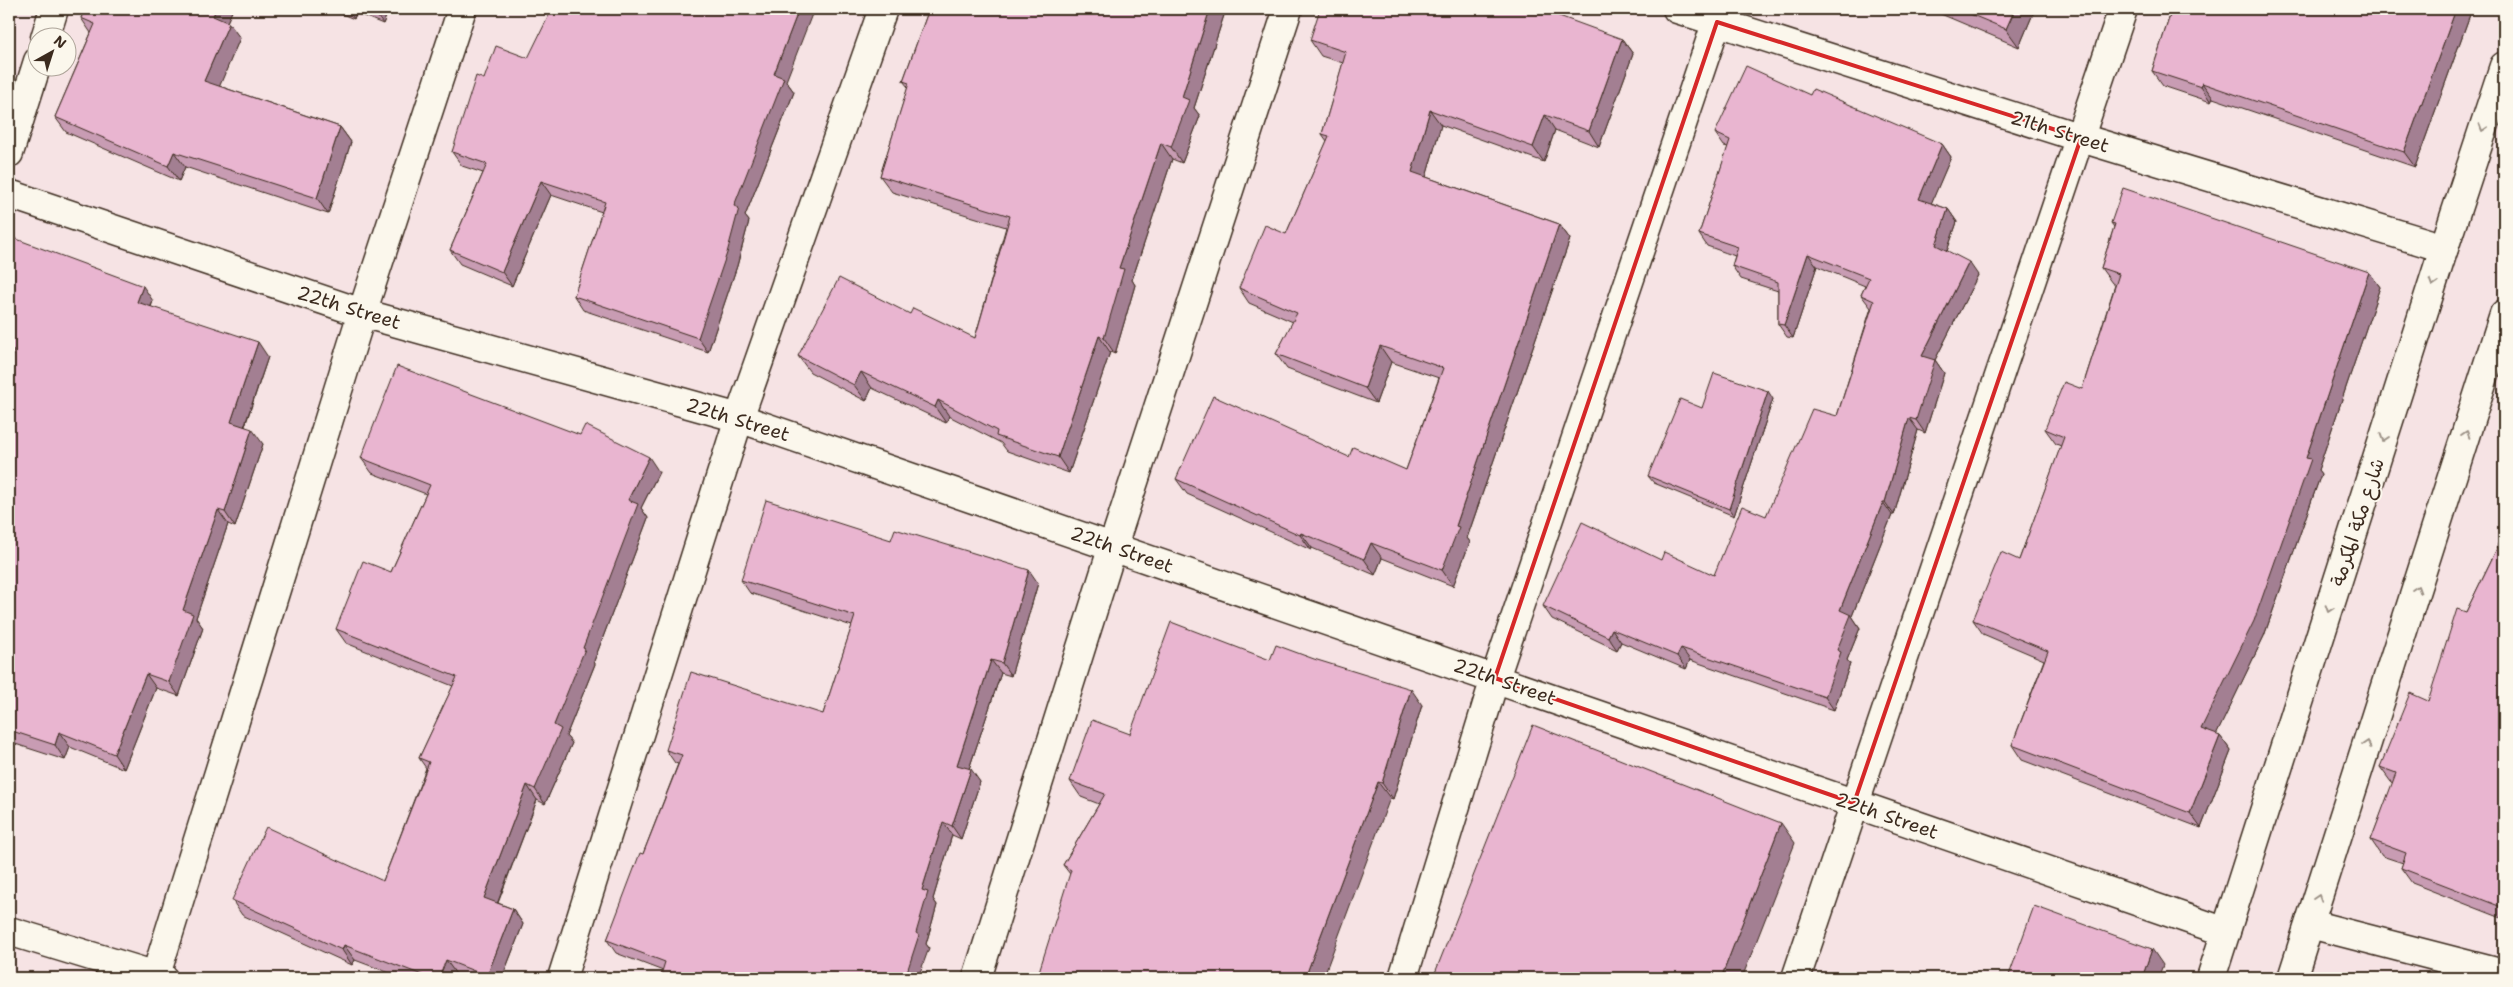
<svg xmlns="http://www.w3.org/2000/svg" width="2513" height="987" viewBox="0 0 2513 987" font-family="'Shantell Sans','Playpen Sans Arabic',sans-serif">
<style>
.lines{fill:none;stroke-linecap:round;stroke-linejoin:round}
.minor-casing{stroke:#3b2a1e;stroke-width:31}
.secondary-casing{stroke:#3b2a1e;stroke-width:31}
.minor{stroke:#fbf7ec;stroke-width:28}
.secondary{stroke:#fbf7ec;stroke-width:28}
.wall{fill:#c89cb3;stroke:#3b2a1e}
.shaded-wall{fill:#a37f92;stroke:#3b2a1e}
.building{fill:#e9b5d0;stroke:#3b2a1e}
.oneway{stroke:#9b9085}
.marked{fill:none;stroke:#d62828;stroke-width:4;stroke-linejoin:round}
.labels{text-anchor:middle;stroke-width:4;stroke-linejoin:round;paint-order:stroke}
.street-label{font-size:19px;fill:#3b2a1e;stroke:#fbf7ec}
</style>
<rect width="100%" height="100%" fill="#f6e3e4"/>
<filter id="ink" filterUnits="userSpaceOnUse"><feTurbulence type="fractalNoise" baseFrequency=".02" numOctaves="2"/><feDisplacementMap in="SourceGraphic" scale="10" xChannelSelector="R" yChannelSelector="G"/><feConvolveMatrix kernelMatrix="1 2 1 2 8 2 1 2 1" color-interpolation-filters="sRGB"/></filter>
<g filter="url(#ink)">
<g class="lines">
<defs>
<path id="minor" d="M 1677,9 L 2081,138 L 2444,248
M 45,38 L 54,9
M 9,153 L 38,61
M 9,194 L 362,313 L 739,418 L 2226,932
M 2310,924 L 2504,974
M 9,931 L 163,978
M 155,978 L 362,313 L 462,9
M 562,978 L 739,418 L 883,9
M 977,978 L 1113,546 L 1288,9
M 1403,978 L 1495,678 L 1721,9
M 1796,978 L 2123,9"/>
<path id="secondary" d="M 2211,978 L 2444,248 L 2504,66
M 2292,978 L 2504,314"/>
</defs>
<use href="#minor" class="minor-casing"/>
<use href="#secondary" class="secondary-casing"/>
<use href="#minor" class="minor"/>
<use href="#secondary" class="secondary"/>
</g>
<path class="wall" d="M 85,9 L 233,9 L 227,22 L 240,38 L 219,86 L 340,127 L 351,142 L 328,214 L 185,167 L 179,181 L 66,132 L 55,117 L 91,33 L 81,18 Z
M 330,9 L 389,9 L 383,24 L 356,13 L 354,19 Z
M 929,9 L 1226,9 L 1194,108 L 1200,116 L 1182,163 L 1172,159 L 1132,280 L 1135,285 L 1115,354 L 1110,352 L 1069,473 L 1007,451 L 1001,443 L 949,416 L 946,423 L 872,388 L 866,401 L 810,372 L 798,356 L 910,314 L 975,338 L 1006,227 L 892,192 L 880,176 L 908,87 L 903,81 Z
M 1929,9 L 2035,9 L 2019,47 Z
M 2172,9 L 2472,9 L 2415,167 L 2213,98 L 2211,102 L 2163,86 L 2152,71 Z
M 1622,39 L 1633,54 L 1599,147 L 1555,130 L 1544,162 L 1441,125 L 1426,177 L 1559,224 L 1570,239 L 1467,538 L 1470,542 L 1453,586 L 1382,558 L 1375,575 L 1312,548 L 1311,550 L 1187,494 L 1176,479 L 1349,457 L 1406,470 L 1439,378 L 1391,362 L 1376,403 L 1287,369 L 1276,354 L 1293,322 L 1249,303 L 1239,288 L 1286,234 L 1327,141 L 1322,134 L 1343,63 L 1321,56 L 1310,40 Z
M 528,58 L 786,81 L 794,92 L 745,216 L 749,221 L 737,266 L 708,352 L 583,310 L 574,296 L 602,212 L 551,195 L 512,286 L 460,264 L 450,250 L 483,173 L 462,166 L 452,152 L 484,79 Z
M 1810,95 L 1942,144 L 1951,157 L 1931,203 L 1948,209 L 1957,222 L 1947,251 L 1978,275 L 1935,360 L 1944,373 L 1925,433 L 1918,430 L 1894,515 L 1892,515 L 1852,616 L 1860,628 L 1847,660 L 1850,664 L 1834,710 L 1690,660 L 1686,669 L 1621,642 L 1617,650 L 1552,619 L 1543,606 L 1661,560 L 1714,575 L 1766,516 L 1837,416 L 1871,308 L 1861,295 L 1865,286 L 1817,266 L 1793,338 L 1787,337 L 1778,324 L 1778,291 L 1741,279 L 1732,266 L 1735,256 L 1707,246 L 1699,234 L 1728,147 L 1724,146 L 1715,133 Z
M 2111,223 L 2369,272 L 2380,287 L 2318,470 L 2321,474 L 2264,636 L 2216,735 L 2220,736 L 2231,751 L 2201,828 L 2022,760 L 2012,745 L 2044,660 L 1983,634 L 1973,620 L 2019,560 L 2061,446 L 2056,444 L 2045,429 L 2082,389 L 2115,285 L 2112,283 L 2101,268 L 2114,227 Z
M 9,242 L 153,301 L 151,307 L 268,357 L 245,426 L 263,444 L 235,527 L 228,524 L 196,618 L 203,628 L 179,696 L 156,688 L 124,769 L 70,747 L 65,760 L 9,742 L 9,366 L 11,361 L 9,360 Z
M 1773,399 L 1734,516 L 1654,483 L 1648,476 L 1702,408 Z
M 361,458 L 659,472 L 641,508 L 648,518 L 594,661 L 595,664 L 566,736 L 572,743 L 545,804 L 537,800 L 498,903 L 513,909 L 523,924 L 502,978 L 467,978 L 456,974 L 454,978 L 403,978 L 355,960 L 352,965 L 242,915 L 232,900 L 383,881 L 426,768 L 419,758 L 453,686 L 346,643 L 336,629 L 391,572 L 426,494 L 372,473 Z
M 2504,534 L 2504,919 L 2412,883 L 2401,868 L 2403,863 L 2382,856 L 2371,840 L 2393,783 L 2391,782 L 2380,767 L 2428,701 L 2466,612 Z
M 891,540 L 1038,583 L 1011,676 L 1001,673 L 969,769 L 980,782 L 961,839 L 952,835 L 933,899 L 937,905 L 926,944 L 929,948 L 663,971 L 616,953 L 607,940 L 643,854 L 678,764 L 675,763 L 666,750 L 823,714 L 852,626 L 750,593 L 741,580 Z
M 1270,660 L 1422,705 L 1393,799 L 1390,798 L 1070,874 L 1063,865 L 1099,804 L 1081,797 L 1070,781 L 1130,734 Z"/>
<path class="shaded-wall" d="M 216,9 L 233,9 L 223,31 L 213,16 Z
M 347,9 L 354,9 L 356,13 L 354,19 Z
M 372,9 L 389,9 L 383,24 Z
M 799,9 L 814,9 L 786,81 L 794,92 L 745,216 L 749,221 L 737,266 L 708,352 L 698,338 L 734,206 L 774,74 Z
M 1210,9 L 1226,9 L 1194,108 L 1200,116 L 1182,163 L 1171,147 L 1182,97 Z
M 2015,9 L 2035,9 L 2019,47 L 2006,29 Z
M 2456,9 L 2472,9 L 2415,167 L 2404,152 Z
M 229,23 L 240,38 L 215,97 L 204,81 Z
M 1622,39 L 1633,54 L 1599,147 L 1589,131 Z
M 2202,83 L 2213,98 L 2211,102 L 2201,87 Z
M 1430,110 L 1441,125 L 1423,188 L 1412,172 Z
M 1545,115 L 1555,130 L 1544,162 L 1533,147 Z
M 340,127 L 351,142 L 328,214 L 317,198 Z
M 1161,143 L 1172,159 L 1132,280 L 1135,285 L 1115,354 L 1104,338 L 1119,268 Z
M 1942,144 L 1951,157 L 1928,211 L 1919,199 Z
M 174,152 L 185,167 L 179,181 L 168,166 Z
M 541,181 L 551,195 L 512,286 L 502,272 Z
M 1948,209 L 1957,222 L 1945,257 L 1936,245 Z
M 1559,224 L 1570,239 L 1467,538 L 1470,542 L 1453,586 L 1442,570 L 1456,526 Z
M 1808,254 L 1817,266 L 1793,338 L 1784,325 Z
M 1969,262 L 1978,275 L 1935,360 L 1944,373 L 1925,433 L 1916,420 L 1922,356 Z
M 2369,272 L 2380,287 L 2318,470 L 2321,474 L 2264,636 L 2212,744 L 2201,729 L 2306,458 Z
M 143,286 L 153,301 L 147,316 L 137,302 Z
M 1099,336 L 1110,352 L 1069,473 L 1058,457 Z
M 258,342 L 268,357 L 241,436 L 231,422 Z
M 1380,346 L 1391,362 L 1376,403 L 1365,388 Z
M 861,372 L 872,388 L 866,401 L 854,385 Z
M 1768,391 L 1773,399 L 1734,516 L 1729,509 Z
M 938,400 L 949,416 L 946,423 L 935,407 Z
M 1909,418 L 1918,430 L 1894,515 L 1885,502 Z
M 252,429 L 263,444 L 235,527 L 225,512 Z
M 649,457 L 659,472 L 641,508 L 648,518 L 594,661 L 595,664 L 566,736 L 572,743 L 545,804 L 535,789 L 554,725 L 583,648 L 628,500 Z
M 1883,502 L 1892,515 L 1852,616 L 1860,628 L 1847,660 L 1850,664 L 1834,710 L 1825,697 L 1837,650 L 1840,610 Z
M 218,510 L 228,524 L 196,618 L 203,628 L 179,696 L 169,682 L 183,610 Z
M 1301,533 L 1312,548 L 1311,550 L 1300,535 Z
M 1371,543 L 1382,558 L 1375,575 L 1364,559 Z
M 1029,570 L 1038,583 L 1011,676 L 1002,663 Z
M 1612,629 L 1621,642 L 1617,650 L 1608,637 Z
M 1681,648 L 1690,660 L 1686,669 L 1677,656 Z
M 991,660 L 1001,673 L 966,778 L 957,765 Z
M 146,674 L 156,688 L 124,769 L 114,754 Z
M 1411,689 L 1422,705 L 1393,799 L 1382,783 Z
M 59,732 L 70,747 L 65,760 L 55,745 Z
M 2220,736 L 2231,751 L 2201,828 L 2190,813 Z
M 971,769 L 980,782 L 961,839 L 952,826 Z
M 1378,782 L 1390,798 L 1323,978 L 1305,978 Z
M 527,785 L 537,800 L 494,912 L 484,898 Z
M 943,822 L 952,835 L 933,899 L 937,905 L 926,944 L 929,948 L 918,978 L 905,978 L 922,890 Z
M 1781,823 L 1795,843 L 1742,978 L 1721,978 Z
M 513,909 L 523,924 L 502,978 L 489,978 L 487,976 Z
M 344,945 L 355,960 L 352,965 L 342,950 Z
M 2152,949 L 2163,965 L 2158,978 L 2142,978 Z
M 446,960 L 456,974 L 454,978 L 439,978 Z"/>
<path class="building" d="M 85,9 L 216,9 L 213,16 L 229,23 L 204,81 L 340,127 L 317,198 L 174,152 L 168,166 L 55,117 L 95,24 L 81,18 Z
M 552,9 L 799,9 L 774,74 L 784,78 L 734,206 L 739,208 L 727,253 L 698,338 L 574,296 L 605,202 L 541,181 L 502,272 L 450,250 L 487,164 L 452,152 L 476,76 L 484,79 L 496,46 L 528,58 Z
M 929,9 L 1210,9 L 1182,97 L 1189,100 L 1171,147 L 1161,143 L 1119,268 L 1124,269 L 1104,338 L 1099,336 L 1058,457 L 996,436 L 997,431 L 938,400 L 935,407 L 861,372 L 854,385 L 798,356 L 839,278 L 910,314 L 913,308 L 975,338 L 1010,216 L 880,176 L 909,83 L 903,81 Z
M 1320,9 L 1540,9 L 1622,39 L 1589,131 L 1545,115 L 1533,147 L 1430,110 L 1412,172 L 1559,224 L 1456,526 L 1459,527 L 1442,570 L 1371,543 L 1364,559 L 1301,533 L 1300,535 L 1176,479 L 1213,396 L 1349,457 L 1353,447 L 1406,470 L 1443,368 L 1380,346 L 1365,388 L 1276,354 L 1297,313 L 1239,288 L 1265,225 L 1286,234 L 1329,136 L 1322,134 L 1346,52 L 1310,40 Z
M 1958,9 L 2015,9 L 2006,29 Z
M 2172,9 L 2456,9 L 2404,152 L 2202,83 L 2201,87 L 2152,71 Z
M 1746,66 L 1810,95 L 1813,89 L 1942,144 L 1919,199 L 1948,209 L 1936,245 L 1969,262 L 1922,356 L 1935,360 L 1916,420 L 1909,418 L 1885,502 L 1883,502 L 1840,610 L 1851,615 L 1837,650 L 1841,652 L 1825,697 L 1681,648 L 1677,656 L 1612,629 L 1608,637 L 1543,606 L 1582,522 L 1661,560 L 1664,552 L 1714,575 L 1742,506 L 1766,516 L 1812,409 L 1837,416 L 1874,301 L 1861,295 L 1869,278 L 1808,254 L 1784,325 L 1778,324 L 1778,282 L 1732,266 L 1738,247 L 1699,234 L 1730,140 L 1715,133 Z
M 2123,188 L 2369,272 L 2306,458 L 2311,459 L 2254,621 L 2201,729 L 2220,736 L 2190,813 L 2012,745 L 2048,651 L 1973,620 L 2001,552 L 2019,560 L 2064,437 L 2045,429 L 2064,382 L 2082,389 L 2119,274 L 2101,268 L 2115,224 L 2111,223 Z
M 11,237 L 143,286 L 137,302 L 258,342 L 231,422 L 252,429 L 225,512 L 218,510 L 183,610 L 193,614 L 169,682 L 146,674 L 114,754 L 59,732 L 55,745 L 9,730 L 9,366 L 14,351 L 9,349 L 9,242 Z
M 397,366 L 580,435 L 585,425 L 649,457 L 628,500 L 638,504 L 583,648 L 585,649 L 554,725 L 561,729 L 535,789 L 527,785 L 484,898 L 513,909 L 487,976 L 446,960 L 439,978 L 430,978 L 344,945 L 342,950 L 232,900 L 266,827 L 383,881 L 429,762 L 419,758 L 457,677 L 336,629 L 363,561 L 391,572 L 430,485 L 361,458 Z
M 1714,373 L 1768,391 L 1729,509 L 1648,476 L 1680,399 L 1702,408 Z
M 766,500 L 891,540 L 895,529 L 1029,570 L 1002,663 L 991,660 L 957,765 L 971,769 L 952,826 L 943,822 L 922,890 L 928,892 L 916,933 L 919,935 L 905,978 L 660,978 L 665,962 L 607,940 L 640,853 L 643,854 L 682,755 L 666,750 L 691,672 L 823,714 L 855,616 L 741,580 Z
M 2504,534 L 2504,908 L 2401,868 L 2406,853 L 2371,840 L 2396,773 L 2380,767 L 2410,693 L 2428,701 L 2457,609 L 2466,612 Z
M 1171,622 L 1270,660 L 1276,645 L 1314,659 L 1411,689 L 1382,783 L 1378,782 L 1305,978 L 1037,978 L 1071,870 L 1063,865 L 1105,794 L 1070,781 L 1092,720 L 1130,734 Z
M 1533,725 L 1781,823 L 1721,978 L 1433,978 Z
M 2034,906 L 2152,949 L 2142,978 L 2008,978 Z"/>
<defs><path id="oneway-chevron" d="M-2-3.5L2.5 0L-2 3.5" fill="none" stroke-width="1.6" stroke-linecap="round" stroke-linejoin="round" transform="scale(1.25)"/></defs>
<g class="oneway">
<use href="#oneway-chevron" transform="translate(2483 128) rotate(108)"/>
<use href="#oneway-chevron" transform="translate(2433 283) rotate(108)"/>
<use href="#oneway-chevron" transform="translate(2466 434) rotate(-72)"/>
<use href="#oneway-chevron" transform="translate(2384 438) rotate(108)"/>
<use href="#oneway-chevron" transform="translate(2417 589) rotate(-72)"/>
<use href="#oneway-chevron" transform="translate(2329 609) rotate(108)"/>
<use href="#oneway-chevron" transform="translate(2367 744) rotate(-72)"/>
<use href="#oneway-chevron" transform="translate(2318 898) rotate(-72)"/>
</g>
</g>
<path class="marked" d="M 1717,22 L 2081,138 L 1854,803 L 1495,678 Z"/>
<g class="labels">
<g class="street-label">
<text transform="translate(2060 131) rotate(17)" y="7">21th Street</text>
<text transform="translate(349 307) rotate(17)" y="7">22th Street</text>
<text transform="translate(738 419) rotate(17)" y="7">22th Street</text>
<text transform="translate(2357 522) rotate(-72)" y="7">شارع مكة المكرمة</text>
<text transform="translate(1122 549) rotate(19)" y="7">22th Street</text>
<text transform="translate(1505 681) rotate(19)" y="7">22th Street</text>
<text transform="translate(1887 815) rotate(19)" y="7">22th Street</text>
</g>
</g>
<rect width="2513" height="987" fill="none" stroke="#fbf7ec" stroke-width="30"/>
<rect x="15" y="15" width="2483" height="957" fill="none" stroke="#3b2a1e" stroke-width="2" filter="url(#ink)"/>
<g transform="translate(52 52) rotate(39)"><circle r="24" fill="#fbf7ec" stroke="#aea59a"/>
<path d="M0-4L9 19L0 12L-9 19Z" fill="#3b2a1e"/>
<text y="-8" font-size="14" font-weight="bold" text-anchor="middle" fill="#3b2a1e">N</text>
</g>
</svg>
